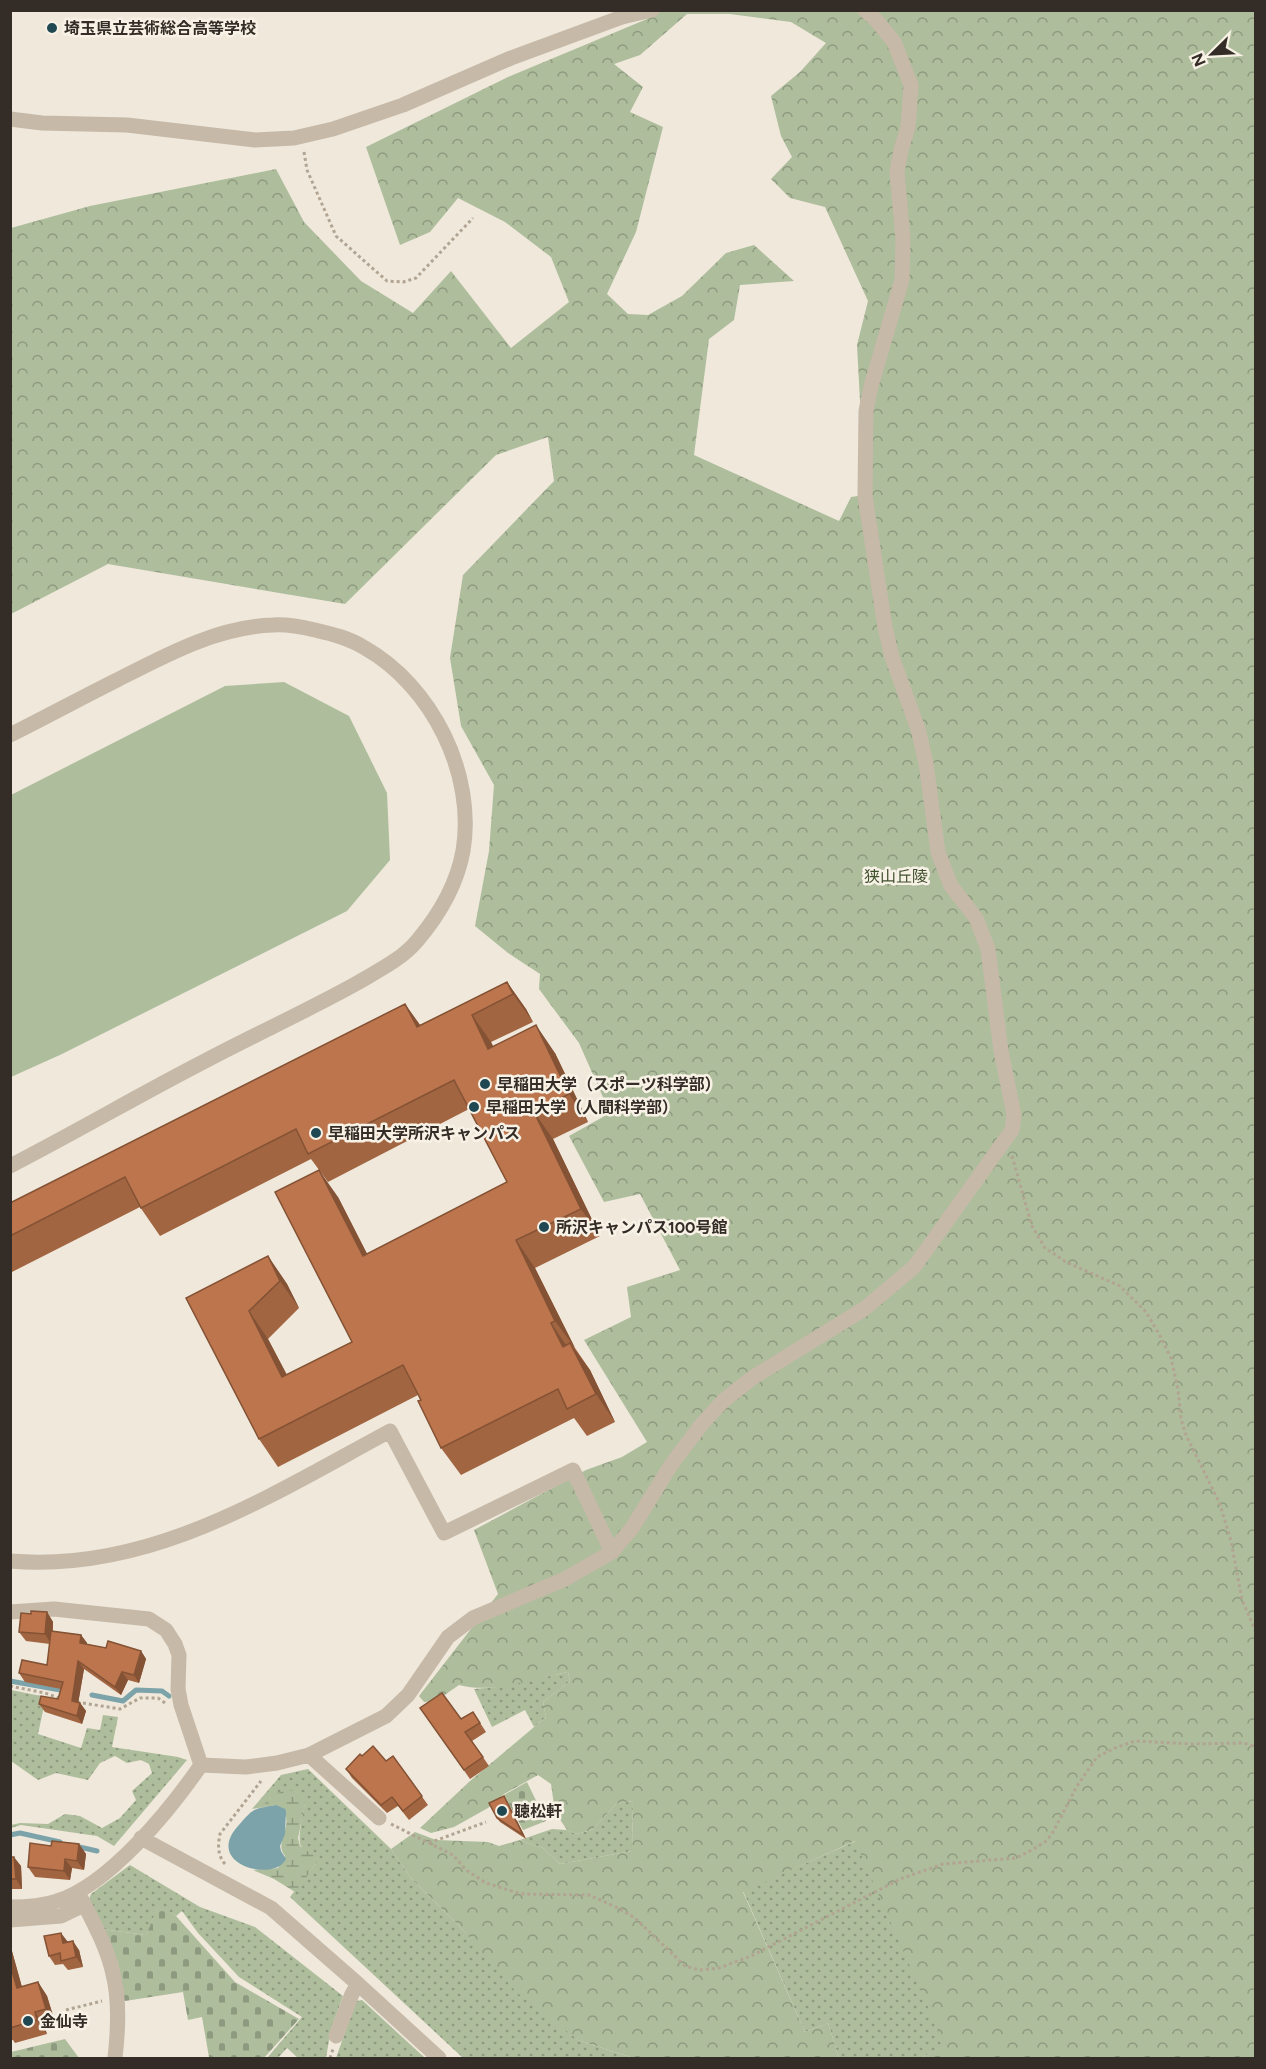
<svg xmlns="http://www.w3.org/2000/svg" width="1266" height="2069" viewBox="0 0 1266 2069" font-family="Figtree,'Noto Sans JP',sans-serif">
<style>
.grass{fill:url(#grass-dots)}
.forest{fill:url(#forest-crowns);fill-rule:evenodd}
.wetland{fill:url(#wetland-marsh)}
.cemetery{fill:url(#cemetery-stones)}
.garden{fill:#aebd9c}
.water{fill:#7ca3aa}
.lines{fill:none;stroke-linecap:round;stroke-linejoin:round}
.stream{stroke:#7ca3aa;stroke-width:5}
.path{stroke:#b2a492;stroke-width:3;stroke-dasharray:3 3;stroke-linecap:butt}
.minor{stroke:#c6b9a8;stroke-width:15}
.wall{fill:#a26541}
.shaded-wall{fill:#845235}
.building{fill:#bc754c;stroke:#845235;stroke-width:1.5}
.poi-dot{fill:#204852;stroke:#f8f2e6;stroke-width:2}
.labels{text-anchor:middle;stroke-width:5;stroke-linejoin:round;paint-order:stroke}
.poi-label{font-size:16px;font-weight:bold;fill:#342d27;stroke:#f8f2e6;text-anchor:start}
.park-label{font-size:16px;fill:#3f502d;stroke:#f8f2e6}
</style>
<defs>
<pattern id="grass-dots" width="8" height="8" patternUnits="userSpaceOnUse" patternTransform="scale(1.5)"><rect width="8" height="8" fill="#aebd9c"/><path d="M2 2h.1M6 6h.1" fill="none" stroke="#8e9a7f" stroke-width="1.8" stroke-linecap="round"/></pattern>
<pattern id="forest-crowns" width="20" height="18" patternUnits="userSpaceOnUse" patternTransform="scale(1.5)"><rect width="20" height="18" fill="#aebd9c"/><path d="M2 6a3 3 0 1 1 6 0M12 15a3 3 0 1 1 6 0" fill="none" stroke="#8e9a7f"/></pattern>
<pattern id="wetland-marsh" width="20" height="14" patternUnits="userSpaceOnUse" patternTransform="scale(1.5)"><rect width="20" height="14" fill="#aebd9c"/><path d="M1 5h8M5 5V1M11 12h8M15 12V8" fill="none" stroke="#8e9a7f"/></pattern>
<pattern id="cemetery-stones" width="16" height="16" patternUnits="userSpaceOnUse" patternTransform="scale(1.5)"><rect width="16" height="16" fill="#aebd9c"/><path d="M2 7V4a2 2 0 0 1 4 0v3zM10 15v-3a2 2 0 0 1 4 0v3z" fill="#8e9a7f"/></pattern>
</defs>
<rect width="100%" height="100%" fill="#efe8db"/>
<path class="grass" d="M 568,1672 L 570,1681 L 543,1702 L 546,1717 L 534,1727 L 525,1710 L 492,1727 L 474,1689 L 497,1687 Z
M 11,1690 L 46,1697 L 38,1734 L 81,1748 L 87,1728 L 100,1730 L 103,1715 L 118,1717 L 112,1747 L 178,1757 L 187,1760 L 114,1846 L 97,1836 L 21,1825 L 11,1828 L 11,1825 L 20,1823 L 48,1824 L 65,1814 L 80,1816 L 102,1828 L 120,1818 L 136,1800 L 132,1791 L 152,1773 L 149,1764 L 141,1760 L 127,1763 L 115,1756 L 100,1763 L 88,1780 L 56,1773 L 38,1780 L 11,1761 Z
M 308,1769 L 391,1849 L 411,1878 L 464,1931 L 578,2040 L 633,2058 L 463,2058 L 290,1897 L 316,1864 C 311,1850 307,1855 301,1846 C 297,1841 303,1811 305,1804 L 270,1797 L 264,1807 L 252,1809 L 281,1775 Z
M 633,1801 L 632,1851 L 560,1864 L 543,1848 L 520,1840 L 552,1829 L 567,1830 L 576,1834 L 592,1830 L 616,1804 Z
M 856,1841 L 946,2046 L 920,2058 L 839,2058 L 828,2023 L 805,2032 L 743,1891 Z
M 130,1865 L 200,1907 L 255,1927 L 343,1996 L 331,2029 L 326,2058 L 298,2058 L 287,2048 L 278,2058 L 267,2058 L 302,2017 L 239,1977 L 198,1933 L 182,1911 L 176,1916 L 159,1905 L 146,1935 L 102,1929 L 89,1899 L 91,1894 Z
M 362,2000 L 425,2058 L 336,2058 L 356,2001 Z"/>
<path class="forest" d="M 654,11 L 1255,11 L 1255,2058 L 920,2058 L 945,2046 L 855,1841 L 743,1892 L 805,2032 L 828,2023 L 839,2058 L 633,2058 L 578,2040 L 516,1992 L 464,1931 L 411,1878 L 391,1849 L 415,1832 L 436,1840 L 488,1842 L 499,1846 L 520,1840 L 543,1848 L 560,1864 L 632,1851 L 633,1801 L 616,1804 L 592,1830 L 576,1834 L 567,1830 L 555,1812 L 551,1784 L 538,1775 L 504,1794 L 488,1808 L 454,1827 L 431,1833 L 420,1828 L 470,1781 L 546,1717 L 543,1702 L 570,1681 L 568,1672 C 533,1679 494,1694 459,1685 L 436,1701 L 424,1702 L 419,1696 L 498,1594 L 474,1530 L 586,1470 L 622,1457 L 647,1442 L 584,1340 L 631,1317 L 627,1287 L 680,1270 L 640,1194 L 604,1202 L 569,1136 L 610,1113 L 579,1043 L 539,989 L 540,974 L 508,953 L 475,926 L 489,851 L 494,785 L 461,726 L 450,658 L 463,575 L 554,481 L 548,437 L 496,455 L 345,604 L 108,564 L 11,614 L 11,228 L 90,206 L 276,169 L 304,222 L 361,281 L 413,313 L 451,271 L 511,348 L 569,302 L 551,257 L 505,222 L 458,198 L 430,232 L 400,245 L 366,147 L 508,77 L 647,19 ZM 687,14 L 730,14 L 791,22 L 826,43 L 800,72 L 771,96 L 781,136 L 792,157 L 771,179 L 790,198 L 825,207 L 868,301 L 857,345 L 865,495 L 851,497 L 839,521 L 694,455 L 709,339 L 734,320 L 740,285 L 794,281 L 754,245 L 726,253 L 682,296 L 648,315 L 628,314 L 607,294 L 636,232 L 663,127 L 630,112 L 643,87 L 614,64 L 640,55 Z"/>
<path class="wetland" d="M 295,1790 L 302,1795 L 305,1804 L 298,1838 L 300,1846 L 313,1855 L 316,1864 L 295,1892 L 274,1879 L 253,1870 L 278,1868 L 285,1856 C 275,1844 289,1831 286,1817 L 276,1805 L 264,1807 C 269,1793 281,1791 295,1790 Z"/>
<path class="cemetery" d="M 527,1782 L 546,1821 L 523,1830 L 504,1795 Z
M 159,1904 L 176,1916 L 235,1982 L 299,2019 L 264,2058 L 209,2057 L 202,2017 L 188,2020 L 183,1992 L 125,2001 L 121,1996 L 118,1963 L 102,1929 L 146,1935 Z
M 65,2039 L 79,2058 L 11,2058 L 11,2052 Z"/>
<path class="garden" d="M 284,682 L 349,716 L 387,793 L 390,860 L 347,911 L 62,1054 L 11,1077 L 11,795 L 225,686 Z"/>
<path class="water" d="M 276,1805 L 285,1809 L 286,1811 L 285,1834 L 280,1846 L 281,1851 L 286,1859 C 275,1883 203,1865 238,1826 C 254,1808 252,1809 276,1805 Z"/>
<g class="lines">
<path class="stream" d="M 10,1681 L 66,1691
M 92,1695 L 123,1701 L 136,1690 L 162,1691 L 169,1696
M 10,1835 L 20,1833 L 60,1842
M 75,1846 L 97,1851"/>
<path class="path" d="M 304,152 L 307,170 L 336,236 L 387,281 L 403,282 L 416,278 L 473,218
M 1012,1156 L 1032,1226 L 1045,1248 L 1066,1262 L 1120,1286 L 1146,1312 L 1159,1334 L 1171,1358 L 1178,1389 L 1181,1419 L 1186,1435 L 1220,1504 L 1231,1541 L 1242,1600 L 1256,1632
M 10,1686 L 45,1693 L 62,1699
M 77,1702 L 120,1709 L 140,1698 L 158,1698 L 165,1703
M 391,1824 L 453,1855 L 466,1870 L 486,1883 L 521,1894 L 589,1895 L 620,1909 L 635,1918 L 685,1966 L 700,1970 L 719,1968 L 751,1956 L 900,1879 L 943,1864 L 1016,1858 L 1030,1851 L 1045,1842 L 1052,1834 L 1077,1786 L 1097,1757 L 1115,1748 L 1135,1741 L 1193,1744 L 1244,1743 L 1256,1747
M 429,1843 L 486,1822
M 225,1864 C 217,1855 218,1844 220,1834 L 261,1781
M 66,2010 L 102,2001
M 330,2058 L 333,2049"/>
<path class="minor" d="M 10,119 L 42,123 L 127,125 L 255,140 L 294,138 L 333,129 L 403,105 L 511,58 L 622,17 L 652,10
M 10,735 C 46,717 81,698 117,680 C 166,655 217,627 273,625 C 286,624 302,627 315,630 C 332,634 349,638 365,648 C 432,686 476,774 463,851 C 457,884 439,915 417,941 C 402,959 379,970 359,982 C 309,1010 256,1034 205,1061 C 139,1095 76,1132 10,1166
M 10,1561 C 151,1573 271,1495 390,1431 L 444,1533 L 573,1470 L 612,1552
M 10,1612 L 54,1609 L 149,1619 L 166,1630 L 175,1644 L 179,1655 L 178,1689 L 181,1705 L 201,1765
M 309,1755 L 379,1818
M 201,1765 L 246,1767 L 277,1763 L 309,1755 L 386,1716 L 408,1695 L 448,1637 L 473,1618 L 565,1579 L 612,1552 L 632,1528 L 671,1465 L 701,1425 L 723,1401 L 752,1378 L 864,1309 L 914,1267 L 1012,1130 L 1014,1115 L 1001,1051 L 988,949 L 976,918 L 951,886 L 938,852 L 926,763 L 918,729 L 892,657 L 885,627 L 865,496 L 866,411 L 871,386 L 902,280 L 903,239 L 897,172 L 901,150 L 908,127 L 911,85 L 894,42 L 877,21 L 865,10
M 141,1838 L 271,1908 L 358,1984 L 439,2058
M 78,1892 C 91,1918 107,1946 113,1974 C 120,2001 118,2031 115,2058
M 10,1907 C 26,1907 42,1906 57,1901 C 109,1885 170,1810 201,1765
M 10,1920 L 61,1916 L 84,1905
M 336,2036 L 352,1994 L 358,1984"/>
</g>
<path class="wall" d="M 507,982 L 526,1009 L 533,1022 L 491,1042 L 493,1046 L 555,1053 L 588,1122 L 553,1139 L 600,1236 L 535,1268 L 575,1348 L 590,1370 L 615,1422 L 587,1436 L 574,1418 L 461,1475 L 441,1448 L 418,1395 L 278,1467 L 259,1439 L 186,1298 L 268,1256 L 287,1284 L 299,1308 L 268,1339 L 287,1375 L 352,1342 L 338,1197 L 367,1254 L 507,1182 L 469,1109 L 328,1182 L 311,1159 L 160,1236 L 140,1207 L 10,1273 L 10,1203 L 405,1004 L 420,1025 Z
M 47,1612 L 53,1622 L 53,1631 L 81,1635 L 87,1643 L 87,1644 L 106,1648 L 141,1651 L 146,1659 L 139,1683 L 128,1680 L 121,1695 L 84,1669 L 78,1703 L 80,1703 L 86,1711 L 82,1724 L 45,1712 L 39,1704 L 58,1699 L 61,1689 L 25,1682 L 19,1673 L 47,1665 L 50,1644 L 26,1641 L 19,1632 L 31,1614 Z
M 420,1708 L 461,1719 L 473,1712 L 486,1732 L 472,1741 L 489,1766 L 470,1779 Z
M 362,1756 L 386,1761 L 393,1756 L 428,1805 L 409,1820 L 398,1806 L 387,1813 L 352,1778 L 346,1769 Z
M 507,1801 L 526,1839 L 500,1822 L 497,1818 Z
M 79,1844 L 86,1854 L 84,1870 L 72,1868 L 70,1880 L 35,1877 L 28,1867 L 51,1846 Z
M 10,1857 L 21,1866 L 22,1889 L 10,1889 Z
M 67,1942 L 79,1950 L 83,1967 L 68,1970 L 63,1964 L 55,1965 L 49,1956 Z
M 10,1944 L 22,1987 L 38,1982 L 47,1996 L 55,2022 L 44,2026 L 47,2034 L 15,2043 L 13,2040 L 10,2040 Z"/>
<path class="shaded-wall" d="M 507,982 L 526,1009 L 533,1022 L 513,994 Z
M 405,1004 L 425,1032 L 417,1027 Z
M 472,1015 L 491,1042 L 507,1076 L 488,1049 Z
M 536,1025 L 555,1053 L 588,1122 L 569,1094 Z
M 534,1112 L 553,1139 L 600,1236 L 581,1209 Z
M 319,1170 L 338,1197 L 382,1283 L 363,1256 Z
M 516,1240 L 535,1268 L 575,1348 L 555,1321 Z
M 268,1256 L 287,1284 L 299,1308 L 280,1281 Z
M 249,1311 L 268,1339 L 302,1404 L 282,1377 Z
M 551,1323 L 570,1351 L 563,1347 Z
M 570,1343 L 590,1370 L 615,1422 L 596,1394 Z
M 47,1612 L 53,1622 L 51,1644 L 45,1634 Z
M 81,1635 L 87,1643 L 86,1651 L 80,1643 Z
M 141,1651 L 146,1659 L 139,1683 L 134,1675 Z
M 78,1661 L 84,1669 L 77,1710 L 72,1701 Z
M 122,1672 L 128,1680 L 121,1695 L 115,1687 Z
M 80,1703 L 86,1711 L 82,1724 L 77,1716 Z
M 504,1796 L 507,1801 L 526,1839 L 523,1835 Z
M 79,1844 L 86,1854 L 84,1870 L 77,1861 Z
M 14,1857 L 21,1866 L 22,1889 L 16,1879 Z
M 65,1859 L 72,1868 L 70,1880 L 64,1871 Z
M 61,1933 L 68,1942 L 63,1943 Z
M 73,1941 L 79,1950 L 83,1967 L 76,1957 Z
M 10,1944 L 26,2002 L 17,1988 L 10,1964 Z
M 38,1982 L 47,1996 L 55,2022 L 46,2009 Z
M 35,2012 L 44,2026 L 47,2034 L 37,2020 Z"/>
<path class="building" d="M 507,982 L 513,994 L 472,1015 L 488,1049 L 536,1025 L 569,1094 L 534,1112 L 581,1209 L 516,1240 L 555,1321 L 551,1323 L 563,1347 L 570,1343 L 596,1394 L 567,1409 L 558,1389 L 441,1448 L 418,1401 L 421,1400 L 403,1365 L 259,1439 L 186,1298 L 268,1256 L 280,1281 L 249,1311 L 282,1377 L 352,1342 L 275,1192 L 319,1170 L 363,1256 L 507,1182 L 454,1080 L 308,1154 L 296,1129 L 141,1208 L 125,1177 L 10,1236 L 10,1203 L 405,1004 L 417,1027 Z
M 31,1611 L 47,1612 L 45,1634 L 19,1632 L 21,1613 L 31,1614 Z
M 51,1631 L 81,1635 L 80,1643 L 106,1648 L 108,1641 L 141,1651 L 134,1675 L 122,1672 L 115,1687 L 78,1661 L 72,1701 L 80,1703 L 77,1716 L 39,1704 L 41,1696 L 58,1699 L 63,1682 L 19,1673 L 22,1660 L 47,1665 Z
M 442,1693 L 461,1719 L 473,1712 L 480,1723 L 465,1732 L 483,1757 L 464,1770 L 420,1708 Z
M 373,1746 L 386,1761 L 393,1756 L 422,1796 L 403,1811 L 392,1797 L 381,1805 L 346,1769 L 360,1754 L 362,1756 Z
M 504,1796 L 523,1835 L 497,1818 L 489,1803 Z
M 52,1841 L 79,1844 L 77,1861 L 65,1859 L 64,1871 L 28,1867 L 30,1843 L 51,1846 Z
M 10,1857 L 14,1857 L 16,1879 L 10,1879 Z
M 61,1933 L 63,1943 L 73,1941 L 76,1957 L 61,1961 L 60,1953 L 49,1956 L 44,1936 Z
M 10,1964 L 17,1988 L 38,1982 L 46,2009 L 35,2012 L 37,2020 L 10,2028 Z"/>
<g class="poi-dot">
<circle cx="52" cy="28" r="6"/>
<circle cx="485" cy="1084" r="6"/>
<circle cx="474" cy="1107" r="6"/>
<circle cx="316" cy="1133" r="6"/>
<circle cx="544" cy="1227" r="6"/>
<circle cx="502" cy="1811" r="6"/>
<circle cx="28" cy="2021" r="6"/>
</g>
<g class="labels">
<g class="poi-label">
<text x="64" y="34">埼玉県立芸術総合高等学校</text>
<text x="497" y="1090">早稲田大学（スポーツ科学部）</text>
<text x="486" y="1113">早稲田大学（人間科学部）</text>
<text x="328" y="1139">早稲田大学所沢キャンパス</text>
<text x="556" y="1233">所沢キャンパス100号館</text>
<text x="514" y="1817">聴松軒</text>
<text x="40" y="2027">金仙寺</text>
</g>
<g class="park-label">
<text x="896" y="882">狭山丘陵</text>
</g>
</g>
<rect width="1266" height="2069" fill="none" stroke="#342d27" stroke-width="24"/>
<g transform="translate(1212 54) rotate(246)" stroke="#f8f2e6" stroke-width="4.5" paint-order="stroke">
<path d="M0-4.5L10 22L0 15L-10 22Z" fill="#342d27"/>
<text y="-9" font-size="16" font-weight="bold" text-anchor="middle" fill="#342d27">N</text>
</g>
</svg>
